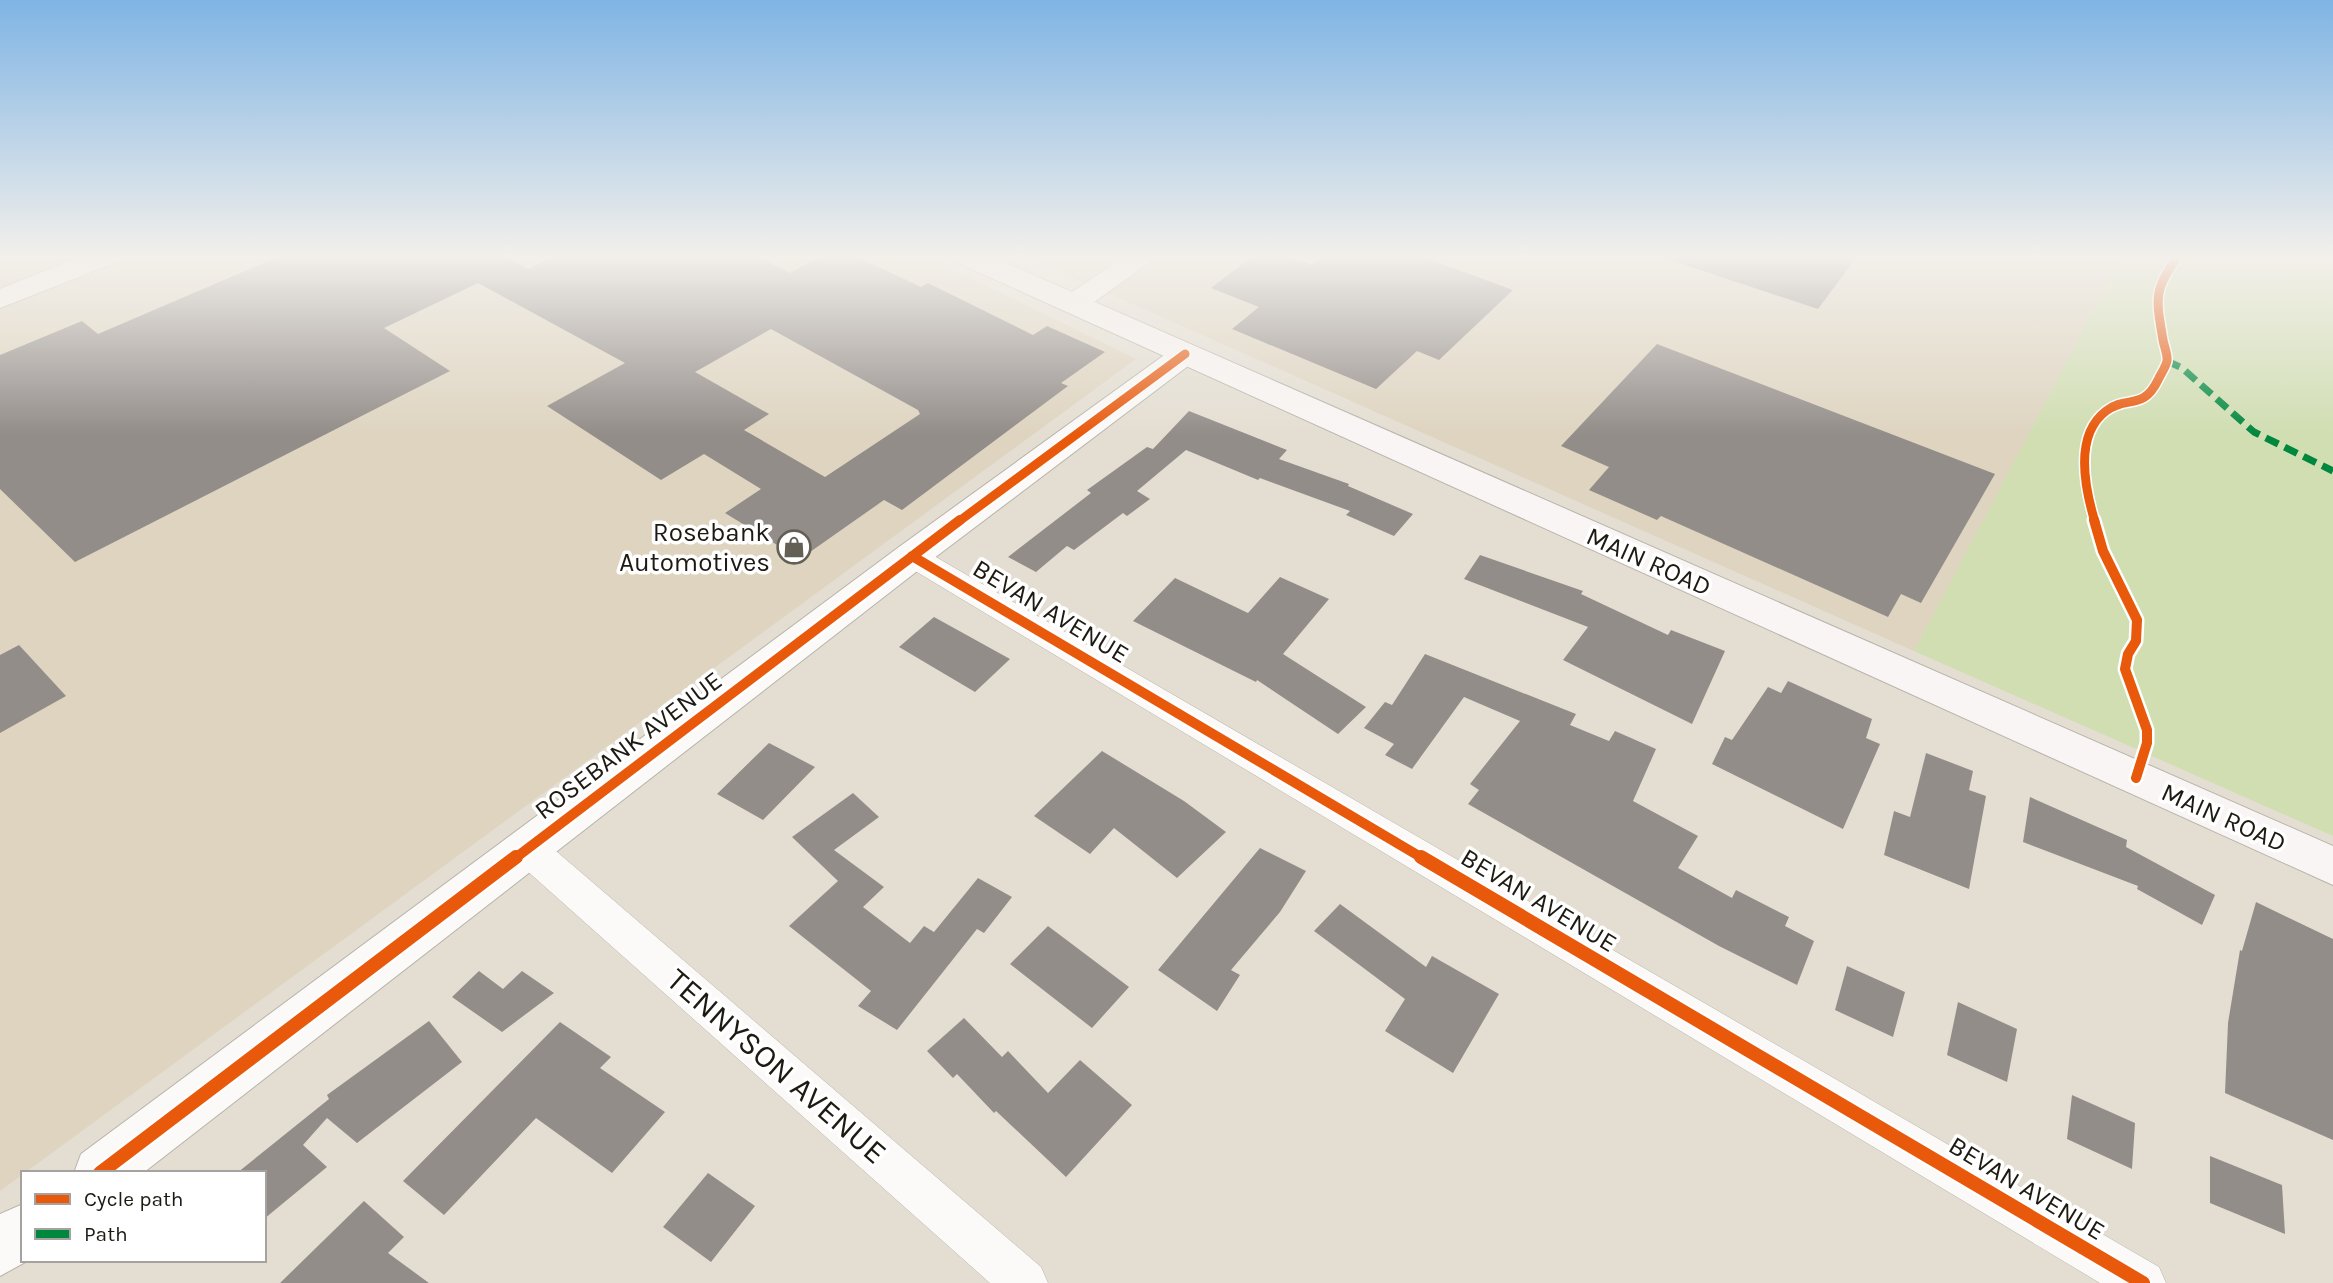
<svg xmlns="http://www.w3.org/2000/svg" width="2333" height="1283" viewBox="0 0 2333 1283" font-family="Karla,sans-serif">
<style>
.built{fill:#ded4c0}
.green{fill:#d0deb2}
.building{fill:#938d8a;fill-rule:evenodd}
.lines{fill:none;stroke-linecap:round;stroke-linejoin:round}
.minor-casing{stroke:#b8b3aa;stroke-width:1}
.tertiary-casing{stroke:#b8b3aa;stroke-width:2}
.secondary-casing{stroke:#b8b3aa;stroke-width:2}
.minor{fill:#fbfaf8;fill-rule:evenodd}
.tertiary{fill:#fbfaf8;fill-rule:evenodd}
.secondary{fill:#f8f5f4;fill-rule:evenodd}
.quiet{stroke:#00873e;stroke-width:7;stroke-dasharray:14 7;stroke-linecap:butt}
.cycleway-far2-casing{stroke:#fff;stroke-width:12}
.cycleway-far1-casing{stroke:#fff;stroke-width:15}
.cycleway-casing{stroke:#fff;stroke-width:18}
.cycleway-far2{stroke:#e8590c;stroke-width:9}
.cycleway-far1{stroke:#e8590c;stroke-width:10}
.cycleway{stroke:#e8590c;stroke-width:14}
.labels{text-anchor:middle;stroke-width:7;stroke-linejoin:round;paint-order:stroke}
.poi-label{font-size:26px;fill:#1d1a12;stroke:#fff;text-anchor:end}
.street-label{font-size:26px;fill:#1d1a12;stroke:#fff}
.near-street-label{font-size:32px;fill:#1d1a12;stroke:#fff}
</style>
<rect width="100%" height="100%" fill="#e4ded2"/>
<path class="built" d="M 0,255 L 923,255 L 1136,359 L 0,1191 Z
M 1022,255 L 2123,255 L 1914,651 Z"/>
<path class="green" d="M 2123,255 L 2333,255 L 2333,836 L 1914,651 Z"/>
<path class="building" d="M 282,255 L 503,255 L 528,269 L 557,255 L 755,255 L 790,273 L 822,255 L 853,255 L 921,287 L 928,283 L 1033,335 L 1047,326 L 1105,352 L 1061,383 L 1068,386 L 902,510 L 884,500 L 800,559 L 725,513 L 761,489 L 704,454 L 661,480 L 547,406 L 625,363 L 478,283 L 384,328 L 450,371 L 75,562 L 0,489 L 0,355 L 82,321 L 98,334 ZM 771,329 L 918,410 L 920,414 L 825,477 L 744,430 L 769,414 L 695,372 Z
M 1254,255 L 1287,255 L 1312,265 L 1324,255 L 1418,255 L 1513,290 L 1439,360 L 1417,351 L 1376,389 L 1232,329 L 1259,307 L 1211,288 Z
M 1671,255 L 1858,255 L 1818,309 L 1670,260 Z
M 1657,344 L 1995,474 L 1921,603 L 1901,594 L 1888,617 L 1661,516 L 1657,520 L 1589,490 L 1609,467 L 1561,446 Z
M 1189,411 L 1287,450 L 1279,459 L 1349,484 L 1348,486 L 1413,514 L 1394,536 L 1346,515 L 1350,511 L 1260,478 L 1258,480 L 1186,450 L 1137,491 L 1150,499 L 1127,516 L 1123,513 L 1074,550 L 1067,546 L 1036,572 L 1008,557 L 1091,493 L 1087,490 L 1147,447 L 1153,449 Z
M 1480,555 L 1583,591 L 1581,594 L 1668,635 L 1671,630 L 1725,651 L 1692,724 L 1563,660 L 1588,627 L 1464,579 Z
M 1280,577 L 1329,599 L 1283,654 L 1366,707 L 1338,734 L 1257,680 L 1256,682 L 1133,621 L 1175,578 L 1248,613 Z
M 934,617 L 1010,659 L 975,692 L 899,647 Z
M 19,645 L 66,696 L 0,733 L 0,655 Z
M 1425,654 L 1576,714 L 1570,725 L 1609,741 L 1615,731 L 1656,749 L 1633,801 L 1698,836 L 1678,868 L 1732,898 L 1736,890 L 1789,917 L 1785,926 L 1814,941 L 1797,985 L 1719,946 L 1468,804 L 1479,790 L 1470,784 L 1520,721 L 1464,697 L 1412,769 L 1385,755 L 1394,744 L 1364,728 L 1385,702 L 1392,705 Z
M 1788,681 L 1872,719 L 1866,738 L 1880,744 L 1843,829 L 1712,764 L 1725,737 L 1732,740 L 1768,687 L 1781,693 Z
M 769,743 L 815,767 L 763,820 L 717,794 Z
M 1102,751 L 1184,801 L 1226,832 L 1177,878 L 1114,828 L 1090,854 L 1034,816 Z
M 1926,753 L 1973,771 L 1969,790 L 1986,796 L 1969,889 L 1884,855 L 1894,811 L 1910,817 Z
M 853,793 L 879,817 L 834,850 L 884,887 L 863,907 L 910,943 L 924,926 L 934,932 L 978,878 L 1012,897 L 984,933 L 977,929 L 897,1030 L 858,1006 L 871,991 L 789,926 L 838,881 L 792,837 Z
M 2030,797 L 2127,840 L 2126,847 L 2215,895 L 2202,925 L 2137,889 L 2138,886 L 2023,842 Z
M 1260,848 L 1306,871 L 1280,912 L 1231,970 L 1240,975 L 1217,1011 L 1158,970 Z
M 2256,902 L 2333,939 L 2333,1140 L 2225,1093 L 2228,1023 L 2240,950 L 2242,951 Z
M 1340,904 L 1426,967 L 1432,956 L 1499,994 L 1453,1073 L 1385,1031 L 1405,999 L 1314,931 Z
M 1048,926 L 1129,987 L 1092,1028 L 1010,964 Z
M 1847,966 L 1905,992 L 1893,1037 L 1835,1010 Z
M 479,971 L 503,989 L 522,971 L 554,993 L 502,1032 L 452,997 Z
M 1958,1002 L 2017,1029 L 2007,1082 L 1947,1055 Z
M 964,1018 L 1002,1057 L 1008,1051 L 1048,1093 L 1080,1060 L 1132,1105 L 1066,1177 L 996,1111 L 994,1113 L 957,1074 L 953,1078 L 927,1051 Z
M 429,1021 L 462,1062 L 357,1143 L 327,1118 L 303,1145 L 327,1167 L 264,1219 L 264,1173 L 237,1173 L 329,1099 L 327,1095 Z
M 560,1022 L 611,1057 L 600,1068 L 665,1112 L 612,1173 L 536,1118 L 444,1215 L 403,1181 Z
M 2072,1095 L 2135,1123 L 2132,1169 L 2067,1139 Z
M 2210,1156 L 2282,1185 L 2285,1234 L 2210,1203 Z
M 708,1173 L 755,1206 L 711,1262 L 663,1227 Z
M 364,1201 L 404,1237 L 388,1253 L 429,1283 L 280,1283 Z"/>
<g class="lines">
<defs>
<path id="minor" d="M 912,546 L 922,549 L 2159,1267 L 2166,1283 L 2100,1283 L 902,563 L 897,556 L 902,549 Z
M 529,835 L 542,839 L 1041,1267 L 1048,1283 L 990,1283 L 516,861 L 511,850 L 516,839 Z"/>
<path id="tertiary" d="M 1127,255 L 1160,255 L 1083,310 L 1073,313 L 1063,310 L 1058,304 L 1063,298 Z
M 1185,345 L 1196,348 L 1200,354 L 1196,360 L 925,565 L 143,1173 L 74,1173 L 81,1154 L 899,547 L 1174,348 Z
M 23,1204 L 23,1260 L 29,1260 L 0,1276 L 0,1214 Z"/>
<path id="secondary" d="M 84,255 L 124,255 L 120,261 L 0,308 L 0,289 Z
M 950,255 L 988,255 L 2333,846 L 2333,885 L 954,261 Z"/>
</defs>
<use href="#minor" class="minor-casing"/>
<use href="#tertiary" class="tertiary-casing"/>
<use href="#secondary" class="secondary-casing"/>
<use href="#minor" class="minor"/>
<use href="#tertiary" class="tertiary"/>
<use href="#secondary" class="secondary"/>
<path class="quiet" d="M 2167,361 L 2182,368 L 2254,432 L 2333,471"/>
<defs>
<path id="cycleway-far2" d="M 958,522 L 1185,354
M 2095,522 C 2085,489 2074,435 2106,411 C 2127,395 2143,411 2158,380 C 2160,375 2166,367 2167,361 C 2168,355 2164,346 2163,340 C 2156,298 2153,290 2179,255"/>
<path id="cycleway-far1" d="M 2094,520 L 2103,551 L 2137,620 L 2136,641 L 2128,654 L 2125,669 L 2147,730 L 2147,743 L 2136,778
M 912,556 L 1424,859
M 514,859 L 960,520"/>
<path id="cycleway" d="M 1421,857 L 2143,1283
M 100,1173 L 516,857"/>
</defs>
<use href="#cycleway-far2" class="cycleway-far2-casing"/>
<use href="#cycleway-far1" class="cycleway-far1-casing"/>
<use href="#cycleway" class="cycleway-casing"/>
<use href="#cycleway-far2" class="cycleway-far2"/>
<use href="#cycleway-far1" class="cycleway-far1"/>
<use href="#cycleway" class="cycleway"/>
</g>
<linearGradient id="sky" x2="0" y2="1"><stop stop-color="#7fb4e4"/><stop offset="0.59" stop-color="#f3f0eb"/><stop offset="1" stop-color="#f3f0eb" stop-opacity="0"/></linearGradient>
<rect width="2333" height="435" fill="url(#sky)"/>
<defs>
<symbol id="shop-ring" viewBox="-11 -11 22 22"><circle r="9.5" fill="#fff" stroke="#635f55" stroke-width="1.5"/><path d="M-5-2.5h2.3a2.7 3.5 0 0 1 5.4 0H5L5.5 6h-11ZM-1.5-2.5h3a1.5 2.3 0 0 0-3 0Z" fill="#635f55"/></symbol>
</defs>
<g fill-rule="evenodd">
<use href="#shop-ring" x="775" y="528" width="38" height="38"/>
</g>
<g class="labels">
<g class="poi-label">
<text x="770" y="541">Rosebank<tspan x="770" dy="30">Automotives</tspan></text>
</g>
<g class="street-label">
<text transform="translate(1649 561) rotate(24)" y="9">MAIN ROAD</text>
<text transform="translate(1051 611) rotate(31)" y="9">BEVAN AVENUE</text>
<text transform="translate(628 745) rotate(-37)" y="9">ROSEBANK AVENUE</text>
<text transform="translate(2224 817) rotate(24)" y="9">MAIN ROAD</text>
<text transform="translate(1539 900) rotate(31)" y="9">BEVAN AVENUE</text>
<text transform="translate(2027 1188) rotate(31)" y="9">BEVAN AVENUE</text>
</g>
<g class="near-street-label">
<text transform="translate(777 1066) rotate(41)" y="11">TENNYSON AVENUE</text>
</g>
</g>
<rect x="21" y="1171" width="245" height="91" fill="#ffffff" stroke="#a5a3a0" stroke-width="2"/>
<rect x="35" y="1194" width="35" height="10" fill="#e8590c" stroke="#a5a3a0" stroke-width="2"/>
<text x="84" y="1206" font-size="21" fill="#1d1a12">Cycle path</text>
<rect x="35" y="1229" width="35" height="10" fill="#00873e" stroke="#a5a3a0" stroke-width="2"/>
<text x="84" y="1241" font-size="21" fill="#1d1a12">Path</text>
</svg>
